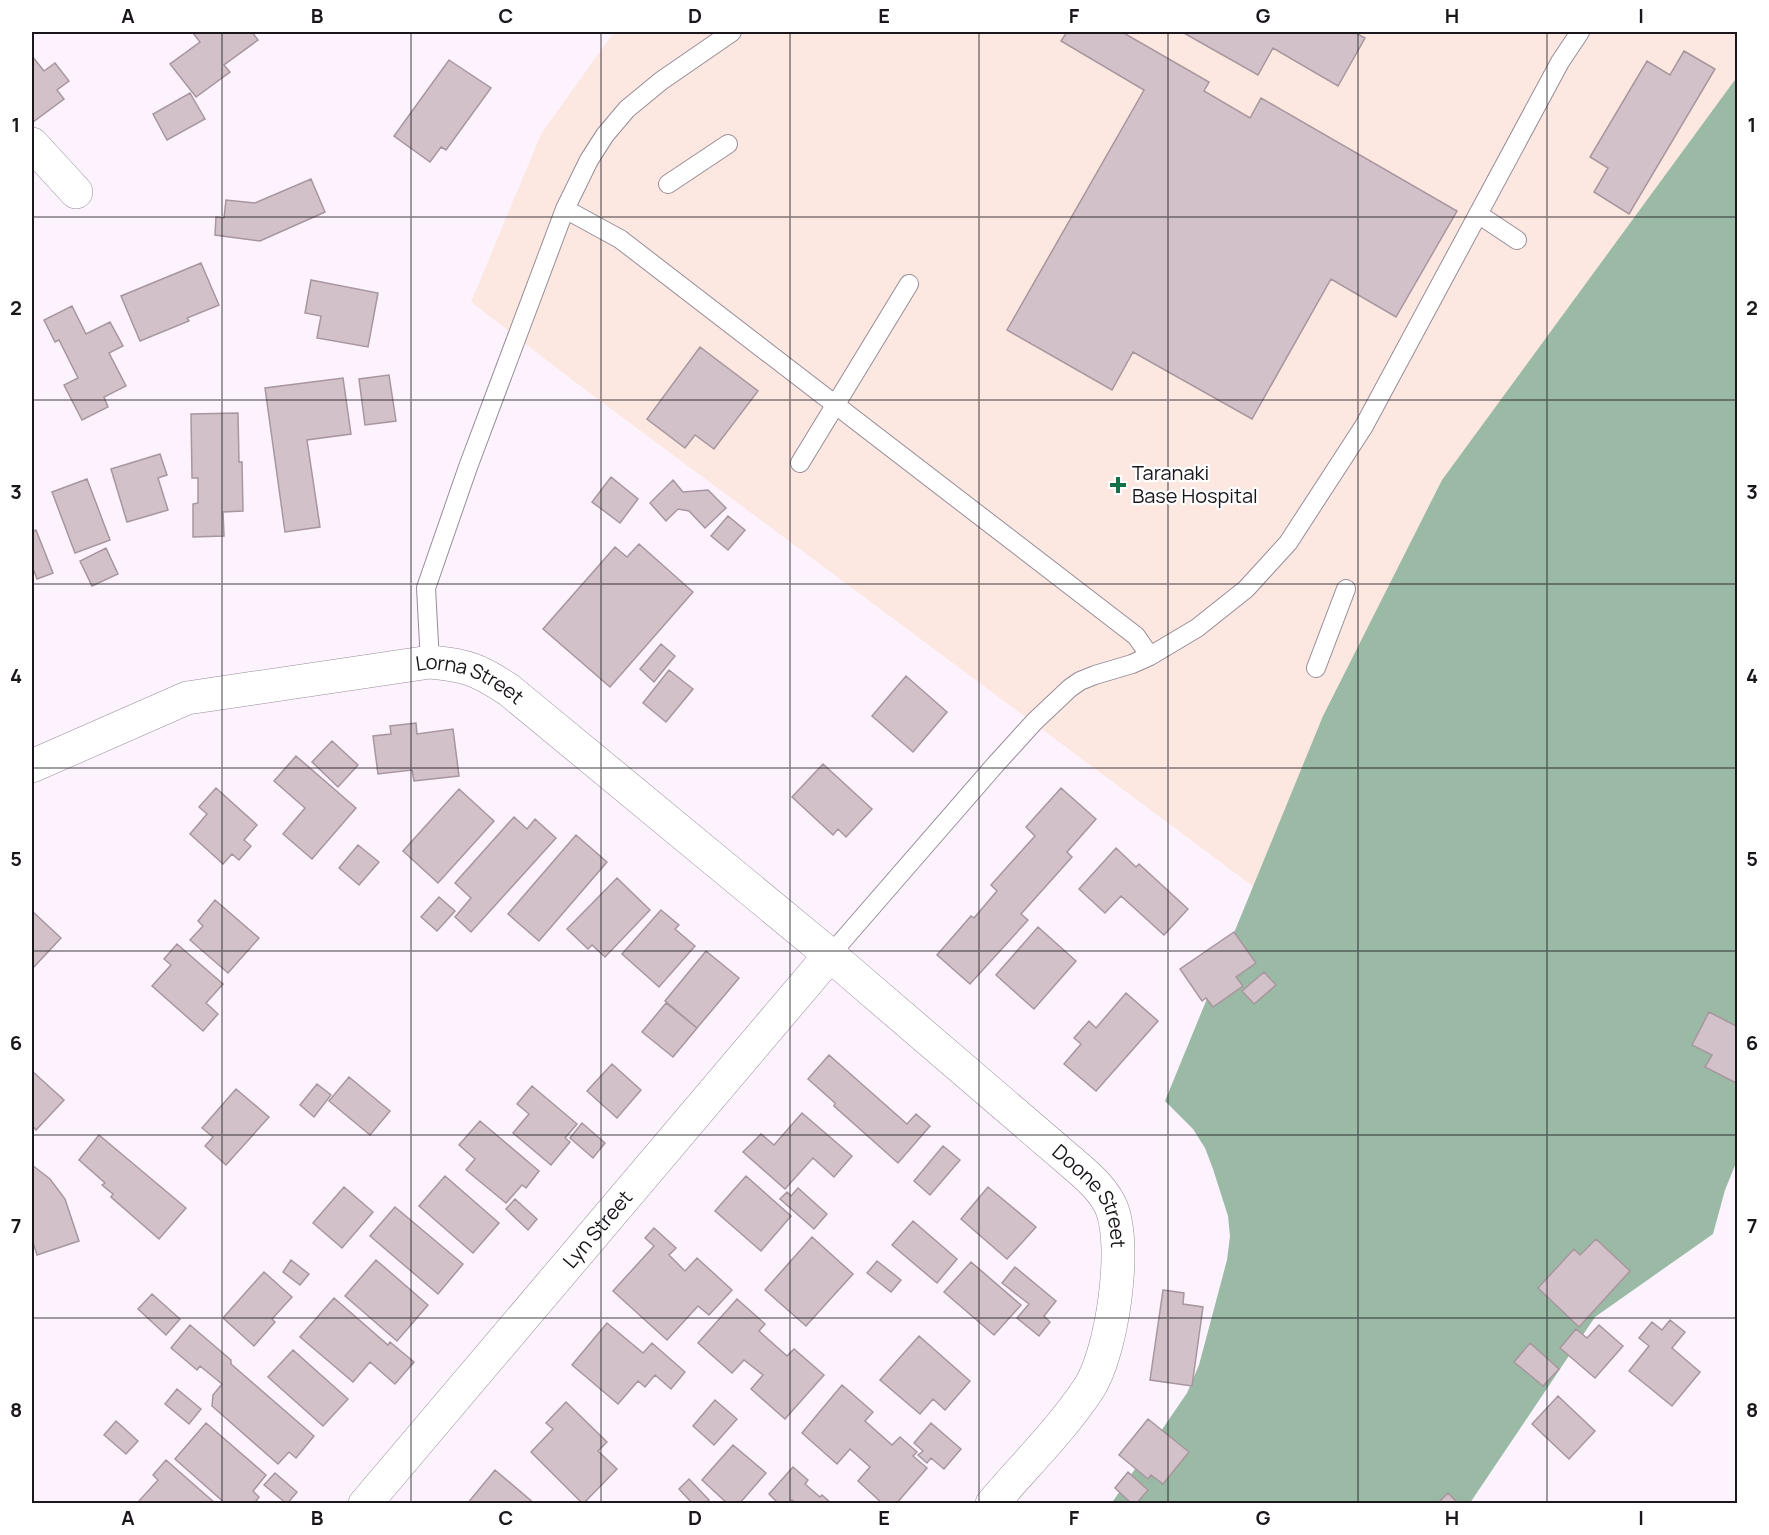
<svg xmlns="http://www.w3.org/2000/svg" width="1769" height="1535" viewBox="0 0 1769 1535" font-family="Manrope,sans-serif">
<style>
.medical{fill:#fce8e0}
.forest{fill:#9abaa5}
.building{fill:#d3c1c9;stroke:#a7969e;stroke-width:1.5}
.lines{fill:none;stroke-linecap:round;stroke-linejoin:round}
.service-casing{stroke:#978c98;stroke-width:20}
.minor-casing{stroke:#978c98;stroke-width:34}
.service{stroke:#fff;stroke-width:18}
.minor{stroke:#fff;stroke-width:33}
.grid{fill:none;stroke:#1a161b;stroke-width:1.5;stroke-opacity:0.55}
.poi-dot{fill:#127146;stroke:#fff;stroke-width:2}
.labels{text-anchor:middle;stroke-width:4.5;stroke-linejoin:round;paint-order:stroke}
.poi-label{font-size:20px;fill:#1a161b;stroke:#fff;text-anchor:start}
.street-label{font-size:20px;fill:#1a161b;stroke:#fff}
.neatline{fill:none;stroke:#1a161b;stroke-width:2}
.grid-label{font-size:20px;text-anchor:middle;font-weight:bold;fill:#1a161b}
</style>
<rect width="100%" height="100%" fill="#fdf3fe"/>
<path class="medical" d="M 614,32 L 1737,32 L 1737,143 L 1254,887 L 579,385 L 471,302 L 541,134 Z"/>
<path class="forest" d="M 1737,77 L 1738,1158 L 1725,1190 L 1713,1234 L 1595,1317 L 1470,1503 L 1111,1504 L 1187,1393 L 1199,1365 L 1227,1260 L 1230,1236 L 1228,1216 L 1213,1169 L 1205,1148 L 1193,1129 L 1165,1101 L 1323,716 L 1442,480 Z"/>
<path class="building" d="M 195,32 L 252,32 L 258,40 L 224,65 L 230,72 L 196,97 L 170,64 L 200,42 L 193,33 Z
M 1067,32 L 1122,32 L 1209,82 L 1204,91 L 1250,118 L 1261,98 L 1457,211 L 1396,317 L 1331,279 L 1252,419 L 1133,352 L 1112,390 L 1007,330 L 1144,90 L 1061,41 Z
M 1182,32 L 1354,32 L 1365,38 L 1338,86 L 1273,48 L 1258,75 Z
M 1684,51 L 1715,69 L 1629,214 L 1594,192 L 1608,168 L 1590,157 L 1647,61 L 1670,75 Z
M 32,56 L 44,71 L 55,63 L 69,81 L 57,90 L 64,99 L 33,122 L 32,119 Z
M 449,60 L 491,88 L 446,150 L 441,147 L 430,162 L 394,136 Z
M 190,93 L 205,119 L 167,140 L 153,114 Z
M 311,179 L 325,212 L 260,241 L 215,235 L 216,217 L 224,218 L 226,200 L 255,203 Z
M 201,263 L 219,305 L 187,318 L 189,321 L 140,341 L 121,296 Z
M 311,280 L 378,293 L 368,347 L 317,338 L 321,316 L 305,313 Z
M 72,306 L 86,334 L 110,322 L 123,346 L 109,353 L 126,386 L 104,397 L 108,407 L 82,420 L 64,385 L 78,378 L 59,340 L 55,342 L 44,320 Z
M 700,347 L 758,391 L 714,449 L 695,435 L 685,448 L 647,419 Z
M 389,375 L 396,421 L 365,425 L 359,379 Z
M 343,378 L 351,434 L 307,440 L 320,527 L 285,532 L 265,388 Z
M 238,413 L 239,462 L 242,462 L 243,511 L 223,512 L 224,536 L 193,537 L 193,504 L 198,503 L 198,478 L 192,478 L 191,414 Z
M 160,454 L 167,475 L 158,478 L 168,510 L 127,522 L 111,469 Z
M 611,477 L 638,499 L 620,523 L 592,502 Z
M 87,479 L 110,540 L 75,553 L 52,492 Z
M 673,480 L 683,492 L 708,490 L 726,508 L 705,528 L 689,511 L 678,509 L 666,521 L 650,503 Z
M 728,516 L 745,530 L 728,550 L 711,536 Z
M 36,530 L 53,573 L 37,579 L 34,571 L 32,572 L 32,532 Z
M 639,544 L 693,592 L 610,687 L 543,629 L 615,547 L 627,557 Z
M 106,548 L 118,574 L 92,586 L 80,561 Z
M 661,644 L 675,656 L 654,682 L 640,669 Z
M 669,670 L 693,689 L 666,722 L 643,703 Z
M 906,676 L 947,712 L 913,752 L 872,716 Z
M 416,723 L 417,734 L 453,729 L 459,776 L 414,781 L 412,770 L 378,774 L 373,736 L 391,734 L 390,726 Z
M 332,741 L 358,765 L 338,787 L 312,762 Z
M 296,756 L 356,808 L 312,859 L 283,834 L 305,808 L 274,781 Z
M 823,764 L 872,809 L 846,837 L 838,829 L 833,835 L 792,797 Z
M 216,788 L 257,825 L 244,840 L 251,846 L 239,860 L 232,854 L 223,864 L 190,834 L 207,814 L 199,807 Z
M 1061,788 L 1096,819 L 1067,852 L 1072,857 L 1021,914 L 1028,920 L 970,984 L 937,955 L 971,916 L 974,918 L 997,891 L 991,885 L 1035,836 L 1026,827 Z
M 459,789 L 494,821 L 438,883 L 403,851 Z
M 514,817 L 527,829 L 535,819 L 556,838 L 471,932 L 455,917 L 471,898 L 455,883 Z
M 576,835 L 607,862 L 539,941 L 508,914 Z
M 358,845 L 379,862 L 359,885 L 339,868 Z
M 1116,848 L 1136,867 L 1139,864 L 1188,909 L 1164,935 L 1121,896 L 1105,913 L 1079,889 Z
M 617,878 L 650,910 L 605,957 L 592,945 L 588,949 L 567,929 Z
M 439,897 L 455,911 L 437,931 L 421,917 Z
M 215,900 L 259,938 L 228,973 L 190,940 L 203,926 L 198,921 Z
M 661,910 L 679,925 L 675,929 L 695,946 L 659,987 L 622,954 Z
M 32,911 L 61,938 L 32,969 Z
M 1038,927 L 1076,961 L 1034,1009 L 996,975 Z
M 1234,932 L 1256,963 L 1236,977 L 1243,986 L 1213,1007 L 1206,998 L 1202,1001 L 1180,969 Z
M 177,944 L 223,984 L 206,1003 L 218,1014 L 203,1031 L 152,986 L 171,965 L 164,959 Z
M 706,951 L 739,978 L 697,1028 L 665,1001 Z
M 1264,972 L 1276,985 L 1254,1004 L 1242,991 Z
M 1126,993 L 1158,1021 L 1096,1091 L 1064,1064 L 1081,1044 L 1074,1038 L 1089,1021 L 1096,1028 Z
M 666,1003 L 697,1028 L 673,1057 L 642,1032 Z
M 1709,1012 L 1738,1027 L 1738,1084 L 1705,1067 L 1712,1055 L 1692,1045 Z
M 829,1055 L 907,1124 L 916,1114 L 930,1126 L 898,1163 L 834,1106 L 835,1103 L 808,1079 Z
M 612,1064 L 641,1090 L 617,1118 L 587,1091 Z
M 32,1071 L 64,1100 L 36,1130 L 32,1125 Z
M 349,1077 L 390,1111 L 370,1135 L 329,1101 Z
M 317,1084 L 331,1095 L 314,1117 L 300,1105 Z
M 532,1086 L 577,1124 L 565,1138 L 570,1142 L 551,1165 L 513,1133 L 529,1114 L 517,1104 Z
M 236,1089 L 269,1117 L 226,1165 L 205,1146 L 213,1137 L 202,1128 Z
M 802,1113 L 852,1156 L 834,1177 L 813,1158 L 785,1189 L 743,1152 L 761,1134 L 774,1145 Z
M 480,1121 L 539,1171 L 526,1188 L 522,1185 L 506,1203 L 466,1170 L 475,1159 L 459,1145 Z
M 582,1123 L 605,1143 L 593,1158 L 570,1138 Z
M 99,1135 L 186,1208 L 159,1239 L 111,1197 L 113,1194 L 102,1185 L 105,1183 L 79,1160 Z
M 943,1146 L 960,1160 L 930,1195 L 914,1181 Z
M 32,1165 L 50,1179 L 65,1199 L 79,1241 L 37,1255 L 32,1239 Z
M 445,1176 L 499,1223 L 473,1253 L 419,1206 Z
M 746,1176 L 791,1216 L 761,1251 L 715,1211 Z
M 344,1187 L 373,1212 L 342,1248 L 313,1223 Z
M 988,1187 L 1036,1227 L 1007,1259 L 961,1219 Z
M 798,1188 L 827,1214 L 814,1229 L 780,1199 L 787,1192 L 791,1196 Z
M 515,1199 L 537,1219 L 528,1230 L 506,1209 Z
M 395,1207 L 463,1264 L 438,1294 L 370,1236 Z
M 913,1221 L 957,1259 L 937,1283 L 892,1245 Z
M 654,1228 L 676,1248 L 669,1255 L 685,1271 L 697,1258 L 732,1290 L 709,1315 L 698,1306 L 667,1340 L 613,1291 L 654,1246 L 645,1238 Z
M 812,1237 L 853,1274 L 806,1326 L 765,1290 Z
M 1596,1239 L 1630,1271 L 1579,1327 L 1538,1288 L 1574,1249 L 1580,1255 Z
M 291,1260 L 309,1274 L 300,1285 L 283,1272 Z
M 376,1260 L 428,1305 L 397,1341 L 345,1296 Z
M 877,1261 L 901,1280 L 891,1292 L 867,1273 Z
M 971,1262 L 1021,1305 L 994,1335 L 944,1292 Z
M 1015,1267 L 1056,1301 L 1044,1316 L 1050,1322 L 1039,1336 L 1017,1318 L 1029,1304 L 1002,1283 Z
M 264,1272 L 292,1297 L 272,1319 L 275,1322 L 254,1346 L 223,1318 Z
M 1163,1290 L 1184,1293 L 1183,1304 L 1203,1307 L 1192,1386 L 1150,1380 Z
M 152,1294 L 180,1319 L 166,1335 L 138,1309 Z
M 334,1298 L 388,1345 L 390,1342 L 414,1362 L 395,1384 L 370,1362 L 353,1382 L 300,1337 Z
M 737,1299 L 765,1324 L 759,1331 L 787,1356 L 794,1349 L 824,1375 L 785,1419 L 751,1389 L 763,1375 L 744,1360 L 732,1373 L 698,1343 Z
M 1670,1320 L 1685,1332 L 1672,1348 L 1700,1372 L 1672,1406 L 1629,1371 L 1649,1346 L 1639,1338 L 1652,1322 L 1662,1330 Z
M 607,1323 L 643,1353 L 652,1343 L 685,1372 L 671,1389 L 655,1375 L 645,1387 L 638,1381 L 618,1404 L 572,1365 Z
M 190,1325 L 231,1360 L 231,1364 L 314,1436 L 296,1458 L 289,1452 L 278,1464 L 212,1406 L 213,1395 L 222,1384 L 200,1366 L 197,1370 L 171,1348 Z
M 1599,1325 L 1623,1346 L 1595,1378 L 1560,1348 L 1576,1329 L 1587,1338 Z
M 919,1336 L 970,1381 L 945,1410 L 933,1399 L 920,1414 L 880,1380 Z
M 1530,1343 L 1559,1369 L 1543,1386 L 1514,1362 Z
M 293,1350 L 348,1399 L 323,1426 L 268,1377 Z
M 842,1385 L 873,1412 L 865,1421 L 892,1445 L 900,1437 L 917,1452 L 913,1456 L 927,1468 L 896,1504 L 883,1504 L 858,1481 L 870,1467 L 850,1449 L 837,1464 L 802,1433 Z
M 177,1389 L 201,1409 L 189,1424 L 165,1404 Z
M 1558,1396 L 1595,1431 L 1569,1459 L 1532,1424 Z
M 715,1400 L 737,1419 L 714,1445 L 693,1426 Z
M 566,1402 L 607,1442 L 598,1451 L 617,1469 L 583,1504 L 531,1452 L 553,1429 L 546,1423 Z
M 1148,1419 L 1189,1452 L 1163,1484 L 1151,1475 L 1148,1479 L 1119,1455 Z
M 116,1421 L 138,1441 L 126,1454 L 104,1435 Z
M 206,1423 L 266,1475 L 253,1491 L 259,1497 L 254,1504 L 226,1504 L 175,1459 Z
M 931,1423 L 961,1449 L 944,1469 L 931,1458 L 927,1463 L 918,1455 L 923,1451 L 914,1443 Z
M 733,1445 L 766,1473 L 739,1504 L 728,1504 L 702,1480 Z
M 166,1460 L 216,1504 L 139,1504 L 138,1502 L 158,1480 L 153,1475 Z
M 793,1467 L 808,1480 L 805,1484 L 820,1497 L 822,1495 L 832,1504 L 796,1504 L 792,1500 L 789,1504 L 779,1504 L 769,1494 Z
M 495,1470 L 535,1504 L 467,1504 Z
M 1128,1472 L 1148,1490 L 1136,1504 L 1132,1504 L 1115,1488 Z
M 275,1473 L 297,1492 L 287,1504 L 264,1485 Z
M 689,1479 L 709,1500 L 705,1504 L 693,1504 L 679,1489 Z
M 1448,1493 L 1459,1504 L 1440,1504 L 1439,1502 Z"/>
<g class="lines">
<defs>
<path id="service" d="M 668,184 L 728,144
M 565,209 L 620,239 L 1136,636 L 1150,656
M 1478,214 L 1517,240
M 800,463 L 909,284
M 430,662 L 426,588 L 468,467 L 565,209 L 589,160 L 605,135 L 627,109 L 661,81 L 732,32
M 1316,668 L 1346,589
M 830,955 L 995,765 L 1035,721 L 1070,688 L 1080,681 L 1095,675 L 1132,664 L 1150,656 L 1197,628 L 1246,589 L 1288,543 L 1364,426 L 1560,62 L 1580,32"/>
<g id="minor">
<path d="M 32,144 L 76,192"/>
<path id="s1" d="M 32,766 L 187,698 L 430,662 C 466,665 479,670 509,690 L 830,955 L 1077,1167 C 1091,1179 1105,1192 1112,1209 C 1127,1249 1112,1352 1089,1388 C 1062,1429 1024,1466 992,1504"/>
<path id="s2" d="M 365,1504 L 830,955"/>
</g>
</defs>
<use href="#service" class="service-casing"/>
<use href="#minor" class="minor-casing"/>
<use href="#service" class="service"/>
<use href="#minor" class="minor"/>
</g>
<path class="grid" d="M 222,32 L 222,1504M 411,32 L 411,1504M 601,32 L 601,1504M 790,32 L 790,1504M 979,32 L 979,1504M 1168,32 L 1168,1504M 1358,32 L 1358,1504M 1547,32 L 1547,1504M 32,217 L 1738,217M 32,400 L 1738,400M 32,584 L 1738,584M 32,768 L 1738,768M 32,951 L 1738,951M 32,1135 L 1738,1135M 32,1318 L 1738,1318"/>
<path class="poi-dot" d="M1115 476h6v6h6v6h-6v6h-6v-6h-6v-6h6z"/>
<g class="labels">
<g class="poi-label">
<text x="1132" y="480">Taranaki<tspan x="1132" dy="23">Base Hospital</tspan></text>
</g>
<g class="street-label">
<text dy="7" stroke="none"><textPath href="#s1" startOffset="458">Lorna Street</textPath></text>
<text dy="7" stroke="none"><textPath href="#s1" startOffset="1275">Doone Street</textPath></text>
<text dy="7" stroke="none"><textPath href="#s2" startOffset="360">Lyn Street</textPath></text>
</g>
</g>
<rect width="1769" height="1535" fill="none" stroke="#ffffff" stroke-width="66"/>
<rect x="33" y="33" width="1703" height="1469" class="neatline"/>
<g class="grid-label">
<text x="128" y="23">A</text>
<text x="317" y="23">B</text>
<text x="506" y="23">C</text>
<text x="695" y="23">D</text>
<text x="884" y="23">E</text>
<text x="1074" y="23">F</text>
<text x="1263" y="23">G</text>
<text x="1452" y="23">H</text>
<text x="1641" y="23">I</text>
<text x="16" y="132">1</text>
<text x="1752" y="132">1</text>
<text x="16" y="315">2</text>
<text x="1752" y="315">2</text>
<text x="16" y="499">3</text>
<text x="1752" y="499">3</text>
<text x="16" y="683">4</text>
<text x="1752" y="683">4</text>
<text x="16" y="866">5</text>
<text x="1752" y="866">5</text>
<text x="16" y="1050">6</text>
<text x="1752" y="1050">6</text>
<text x="16" y="1233">7</text>
<text x="1752" y="1233">7</text>
<text x="16" y="1417">8</text>
<text x="1752" y="1417">8</text>
<text x="128" y="1525">A</text>
<text x="317" y="1525">B</text>
<text x="506" y="1525">C</text>
<text x="695" y="1525">D</text>
<text x="884" y="1525">E</text>
<text x="1074" y="1525">F</text>
<text x="1263" y="1525">G</text>
<text x="1452" y="1525">H</text>
<text x="1641" y="1525">I</text>
</g>
</svg>
